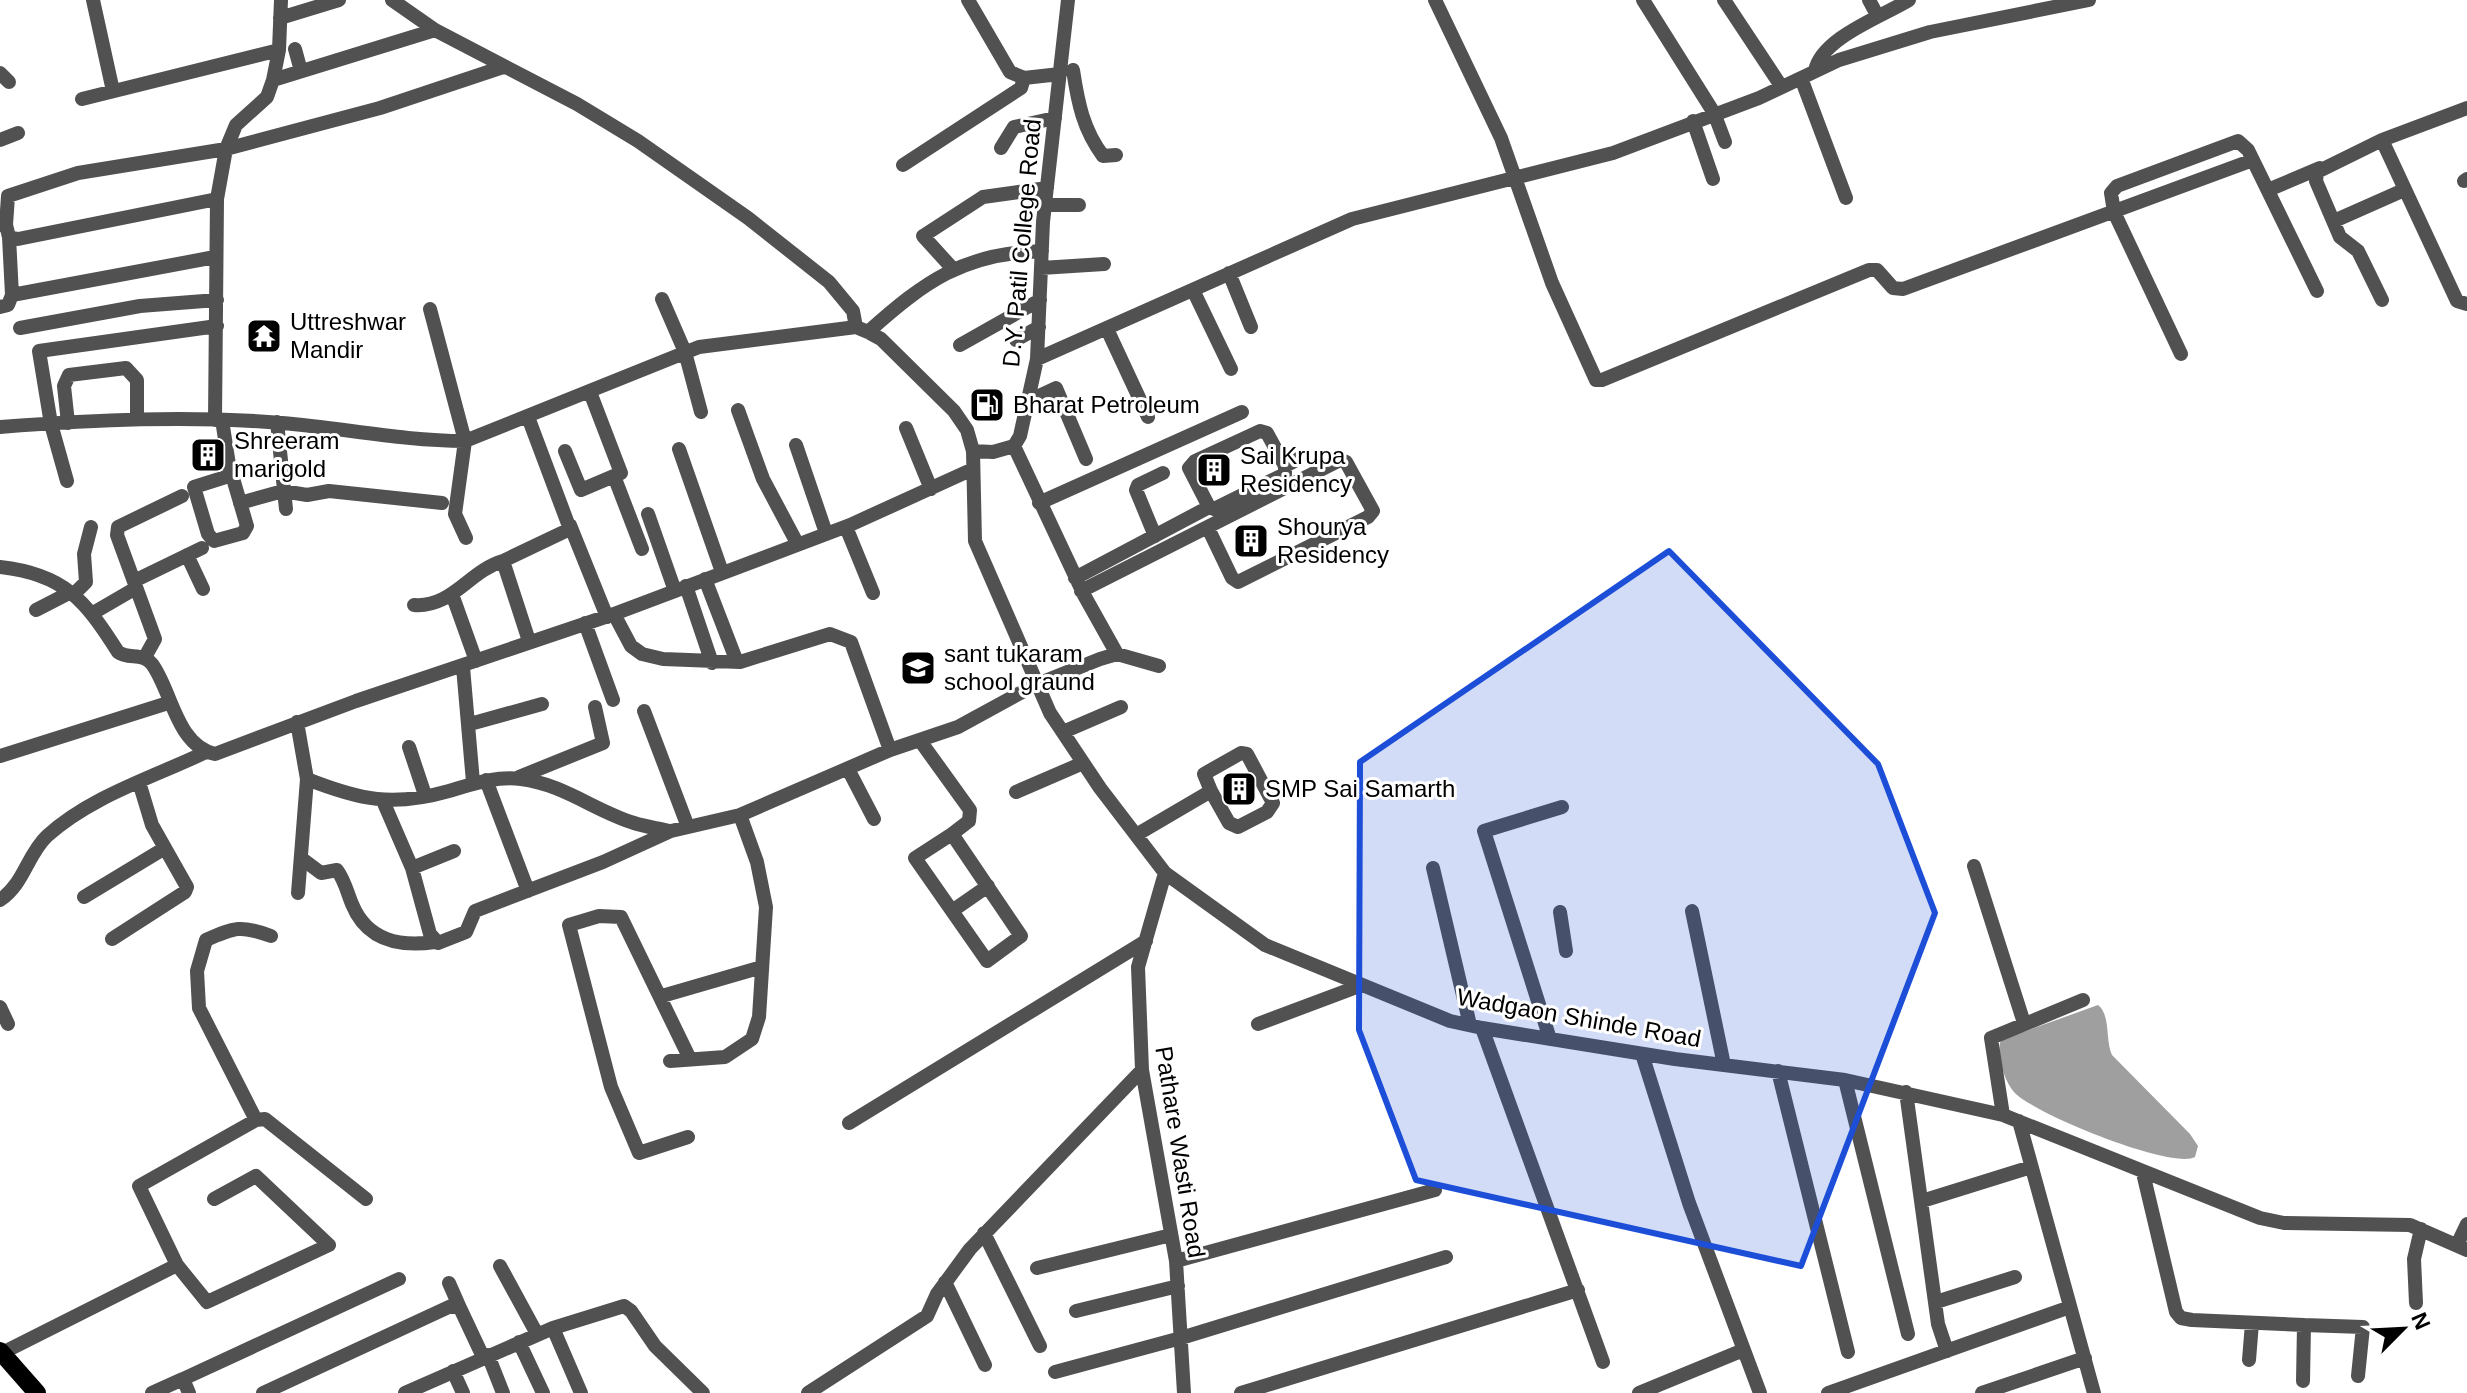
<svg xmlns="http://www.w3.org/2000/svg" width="2467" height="1393" viewBox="0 0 2467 1393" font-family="Arial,sans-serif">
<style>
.water{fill:#9f9f9f}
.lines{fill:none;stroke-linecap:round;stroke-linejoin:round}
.minor{stroke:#515151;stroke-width:14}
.major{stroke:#000;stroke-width:18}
.marked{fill:#1d4ed8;fill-opacity:0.2;stroke:#1d4ed8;stroke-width:6;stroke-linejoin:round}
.labels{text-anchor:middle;stroke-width:6;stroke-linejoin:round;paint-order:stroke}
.street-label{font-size:24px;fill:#000;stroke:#fff}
.poi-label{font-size:24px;fill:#000;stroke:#fff;text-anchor:start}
</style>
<rect width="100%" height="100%" fill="#fff"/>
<path class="water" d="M 2098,1005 C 2111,1015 2105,1040 2112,1055 L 2190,1134 L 2198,1146 L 2195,1157 C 2172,1170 2032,1113 2014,1092 C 2004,1081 1996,1054 2001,1040 Z"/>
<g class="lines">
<path class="minor" d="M 93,0 L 113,91
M 392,0 L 435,30 L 577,104 L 638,141 L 748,218 L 829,282 L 853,311 L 856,327
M 968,0 L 1010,72 L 1024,78 L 1060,74
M 1435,0 L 1501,138 L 1552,283 L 1596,380 L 1602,380 L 1869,270 L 1877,270 L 1893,288 L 1903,289 L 2253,160
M 1643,0 L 1714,113 L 1725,142
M 1724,0 L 1781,86
M 1869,0 L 1877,15
M 280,18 L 339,0
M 295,49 L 301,71
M 1073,70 C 1078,103 1083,129 1103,156 L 1116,155
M 1815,71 C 1821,38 1883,16 1909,0
M 0,73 L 9,82
M 1801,78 L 1846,198
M 273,80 L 435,30
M 82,99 L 279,50
M 1693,121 L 1713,179
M 0,140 L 18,133
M 2382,140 L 2457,301 L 2467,304
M 1001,148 L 1014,127 L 1055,118
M 903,165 L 1021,88 L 1024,78
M 2464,181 L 2467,179
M 2268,190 L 2320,168
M 1045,205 L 1079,205
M 2334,221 L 2404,190
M 0,225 L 6,225 L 8,196 L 78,173 L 226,149 L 380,108 L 503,67
M 6,225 L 9,237 L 18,239 L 217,199
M 9,237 L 12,295
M 1041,268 L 1104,264
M 953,269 L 923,236 L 983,197 L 1047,188
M 1229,273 L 1251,327
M 1193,290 L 1231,369
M 662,299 L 685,352 L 701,412
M 2382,300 L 2358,251 L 2340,237 L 2316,181 L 2317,172 L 2382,140 L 2467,108
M 0,307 L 8,305 L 12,295 L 215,257
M 430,309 L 465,441 L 455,514 L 466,538
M 20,328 L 140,306 L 217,300
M 1107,329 L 1148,417
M 868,332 C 925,281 964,253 1042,251
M 1016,340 L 1039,327
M 960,345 L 1040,300
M 2181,354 L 2114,212 L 2111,193 L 2117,186 L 2238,141 L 2248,150 L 2317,291
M 1037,359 L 1352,219 L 1613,153 L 1759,98 L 1839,60 L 1930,32 L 2089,0
M 1028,401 L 1056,388 L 1086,459
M 738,410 L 763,479 L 797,543
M 528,417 L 570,529 L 503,561 L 529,641
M 215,420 L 217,199 L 226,149 L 236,125 L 267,97 L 273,80 L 279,50 L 281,0
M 222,420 L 230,471 L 232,475 L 247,526 L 243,533 L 214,541 L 208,534 L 194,487 L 232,475
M 277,422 L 286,509
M 68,423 L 64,386 L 69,375 L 126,368 L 137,380 L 137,418
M 0,427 C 94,420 187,415 282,423 C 343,428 403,441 465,441 L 699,347 L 856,327 L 868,332 L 881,339 L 954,411 L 967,430 L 973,451 L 975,541 L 1050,713 L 1100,788 L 1165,873 L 1265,945 L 1450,1021 L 1482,1028 L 1675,1059 L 1845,1080 L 2003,1115 L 2260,1218 L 2284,1223 L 2410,1225 L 2467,1250
M 906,428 L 931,489
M 796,445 L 826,533
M 1014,446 L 1084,595 L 1117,654
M 679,449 L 722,572
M 565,451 L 581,490 L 621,473 L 590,392
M 973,451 L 993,452 L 1014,446 L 1020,436 L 1037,359 L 1043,222 L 1068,0
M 1285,466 L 1285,474 L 1214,509 L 1209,507 L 1189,468 L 1195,461 L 1260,431 L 1267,433 L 1285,466 L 1298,459
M 614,476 L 642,549
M 67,481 L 51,424 L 39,351 L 217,326
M 240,503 L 283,491 L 307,495 L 329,491 L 442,503
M 1039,503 L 1242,412
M 648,514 L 675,591
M 570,525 L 607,617
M 846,527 L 873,593
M 1155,536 L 1136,490 L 1138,485 L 1163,473
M 187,555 L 203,589
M 0,567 C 64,574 85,600 118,652 C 129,660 142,652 152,664 C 172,691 176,745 215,754 L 356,701 L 614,614 L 850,525 L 973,469
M 1075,578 L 1209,507
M 705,579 L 737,662
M 134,581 L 202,548
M 686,586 L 712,663
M 1081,591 L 1340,460 L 1346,462 L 1373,511 L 1368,517 L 1238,582 L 1232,578 L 1208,528
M 74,594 L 86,582 L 84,554 L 91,527
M 452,594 L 476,661
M 414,605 C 452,608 469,571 503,561
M 36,610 L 71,592
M 93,613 L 136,588
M 614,614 L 631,646 L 642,654 L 663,659 L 740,662 L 830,634 L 851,642 L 890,750
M 585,623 L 613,700
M 145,657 L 155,639 L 117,535 L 118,527 L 182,496
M 463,667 L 473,782
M 644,711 L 688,827
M 297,722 L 307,779 L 298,893
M 470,724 L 542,704
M 1063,732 L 1121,707
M 921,742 L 970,810 L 969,821 L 952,834 L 1021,936 L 987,961 L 915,858 L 952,834
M 409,747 L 425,795
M 0,756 L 168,703
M 848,769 L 874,819
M 519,777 L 603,743 L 595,707
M 307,779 C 360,800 393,807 449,791 C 473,784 495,776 521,779 C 563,784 595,811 634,823 C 646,827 658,828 670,831
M 486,780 L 528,891
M 1016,792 L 1083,763
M 383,801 L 412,868 L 430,934 L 438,943 L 466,932 L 475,911 L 603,862 L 671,831 L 740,815 L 890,750 L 958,727 L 1035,685 L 1100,659 L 1117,654 L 1159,666
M 1136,835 L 1211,791 L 1204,774 L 1241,753 L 1247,754 L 1273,803 L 1267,812 L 1238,827 L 1229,823 L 1211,791
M 301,858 L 321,873 L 337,870 C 345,881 347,892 352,904 C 367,941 400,947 435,942
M 1974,866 L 2024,1023
M 412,868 L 454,851
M 1433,868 L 1470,1025
M 1165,873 L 1138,967 L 1142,1070 L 1176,1261 L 1184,1393
M 84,897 L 165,848
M 0,900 C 24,884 27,855 47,836 C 91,796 154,777 206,752
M 952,911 L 988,886
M 1692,911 L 1724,1065
M 1560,912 L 1566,951
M 112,939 L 185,892 L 187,887 L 152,825 L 139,782
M 662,996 L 762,967
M 0,1007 L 8,1024
M 1258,1024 L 1362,985
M 1482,1028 L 1603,1362
M 1550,1039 L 1484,831 L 1562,807
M 1642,1054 L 1689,1203 L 1760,1393
M 670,1061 L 725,1057 L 752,1039 L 759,1017 L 766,907 L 757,862 L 740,815
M 1778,1071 L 1848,1352
M 1845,1080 L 1908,1334
M 1906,1092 L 1938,1324 L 1947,1351
M 2003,1115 L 1991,1038 L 2083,1000
M 256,1120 L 199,1008 L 197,971 L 206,940 C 235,927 241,925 271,936
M 2019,1121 L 2094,1393
M 849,1123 L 1146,941
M 688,1137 L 639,1153 L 611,1087 L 569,925 L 599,916 L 621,917 L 690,1059
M 2143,1173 L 2176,1312 L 2181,1318 L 2192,1320 L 2304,1325 L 2303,1381
M 1922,1201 L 2031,1167
M 984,1233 L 1040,1346
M 2457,1245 L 2467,1224
M 1176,1261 L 1435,1190
M 177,1265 L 207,1302 L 329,1245 L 256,1176 L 214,1199
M 500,1266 L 537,1334
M 1037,1268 L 1171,1235
M 945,1282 L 985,1365
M 449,1283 L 460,1308
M 1936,1302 L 2015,1277
M 2416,1303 L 2414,1259 L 2421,1229
M 1076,1311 L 1178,1286
M 2304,1325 L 2363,1327 L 2358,1376
M 553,1328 L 581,1393
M 519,1342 L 543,1393
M 2,1353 L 177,1265 L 139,1186 L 256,1120 L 265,1119 L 366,1199
M 488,1355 L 503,1393
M 2249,1360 L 2252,1323
M 453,1371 L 463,1393
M 1055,1372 L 1181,1338 L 1446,1257
M 183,1379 L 399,1279
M 152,1393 L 183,1379 L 189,1393
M 263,1393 L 451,1306 L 460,1308 L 483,1357
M 405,1393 L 553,1328 L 624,1306 L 631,1311 L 655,1346 L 703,1393
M 808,1393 L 927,1316 L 937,1294 L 970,1249 L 1142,1070
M 1241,1393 L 1578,1290
M 1639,1393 L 1741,1351
M 1828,1393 L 2070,1307
M 1982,1393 L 2085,1358"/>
<path class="major" d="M 0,1351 L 37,1393"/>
</g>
<path class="marked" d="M 1669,551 L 1878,764 L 1935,913 L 1801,1266 L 1416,1180 L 1359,1030 L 1360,762 Z"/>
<defs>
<symbol id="temple-square" viewBox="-11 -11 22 22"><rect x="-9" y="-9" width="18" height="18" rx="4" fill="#000" stroke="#fff"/><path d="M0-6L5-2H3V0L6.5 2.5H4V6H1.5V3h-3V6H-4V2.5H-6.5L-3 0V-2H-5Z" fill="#fff"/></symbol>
<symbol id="fuel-square" viewBox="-11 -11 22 22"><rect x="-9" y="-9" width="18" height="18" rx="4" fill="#000" stroke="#fff"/><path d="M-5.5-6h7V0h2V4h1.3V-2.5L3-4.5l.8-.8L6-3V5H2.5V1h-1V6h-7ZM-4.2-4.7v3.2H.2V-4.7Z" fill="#fff"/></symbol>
<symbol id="building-square" viewBox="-11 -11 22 22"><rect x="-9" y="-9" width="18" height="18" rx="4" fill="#000" stroke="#fff"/><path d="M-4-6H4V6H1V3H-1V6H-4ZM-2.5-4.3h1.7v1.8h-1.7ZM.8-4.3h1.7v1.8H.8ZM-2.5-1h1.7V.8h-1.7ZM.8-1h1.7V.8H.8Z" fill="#fff"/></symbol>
<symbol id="school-square" viewBox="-11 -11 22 22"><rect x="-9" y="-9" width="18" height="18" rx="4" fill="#000" stroke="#fff"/><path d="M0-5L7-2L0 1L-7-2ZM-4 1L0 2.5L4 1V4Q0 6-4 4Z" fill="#fff"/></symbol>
</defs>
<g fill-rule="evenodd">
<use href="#temple-square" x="244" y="316" width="40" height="40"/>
<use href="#fuel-square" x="967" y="385" width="40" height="40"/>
<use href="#building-square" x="188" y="435" width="40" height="40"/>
<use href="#building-square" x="1194" y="450" width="40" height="40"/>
<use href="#building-square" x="1231" y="521" width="40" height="40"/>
<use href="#school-square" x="898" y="648" width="40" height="40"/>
<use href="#building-square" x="1219" y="769" width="40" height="40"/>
</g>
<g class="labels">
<g class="street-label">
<text transform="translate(1022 243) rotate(-85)" y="8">D.Y. Patil College Road</text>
<text transform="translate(1579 1018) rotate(10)" y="8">Wadgaon Shinde Road</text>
<text transform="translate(1180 1152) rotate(81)" y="8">Pathare Wasti Road</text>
</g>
<g class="poi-label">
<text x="290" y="330">Uttreshwar<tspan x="290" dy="28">Mandir</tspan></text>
<text x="1013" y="413">Bharat Petroleum</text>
<text x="234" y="449">Shreeram<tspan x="234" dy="28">marigold</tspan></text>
<text x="1240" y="464">Sai Krupa<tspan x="1240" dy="28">Residency</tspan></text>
<text x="1277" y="535">Shourya<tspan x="1277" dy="28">Residency</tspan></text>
<text x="944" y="662">sant tukaram<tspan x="944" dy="28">school graund</tspan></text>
<text x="1265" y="797">SMP Sai Samarth</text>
</g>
</g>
<g transform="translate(2403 1329) rotate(66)" stroke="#ffffff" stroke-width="6" paint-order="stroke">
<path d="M0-6L14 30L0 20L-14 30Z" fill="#000000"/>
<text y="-12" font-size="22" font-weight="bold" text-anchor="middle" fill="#000000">N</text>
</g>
</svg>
